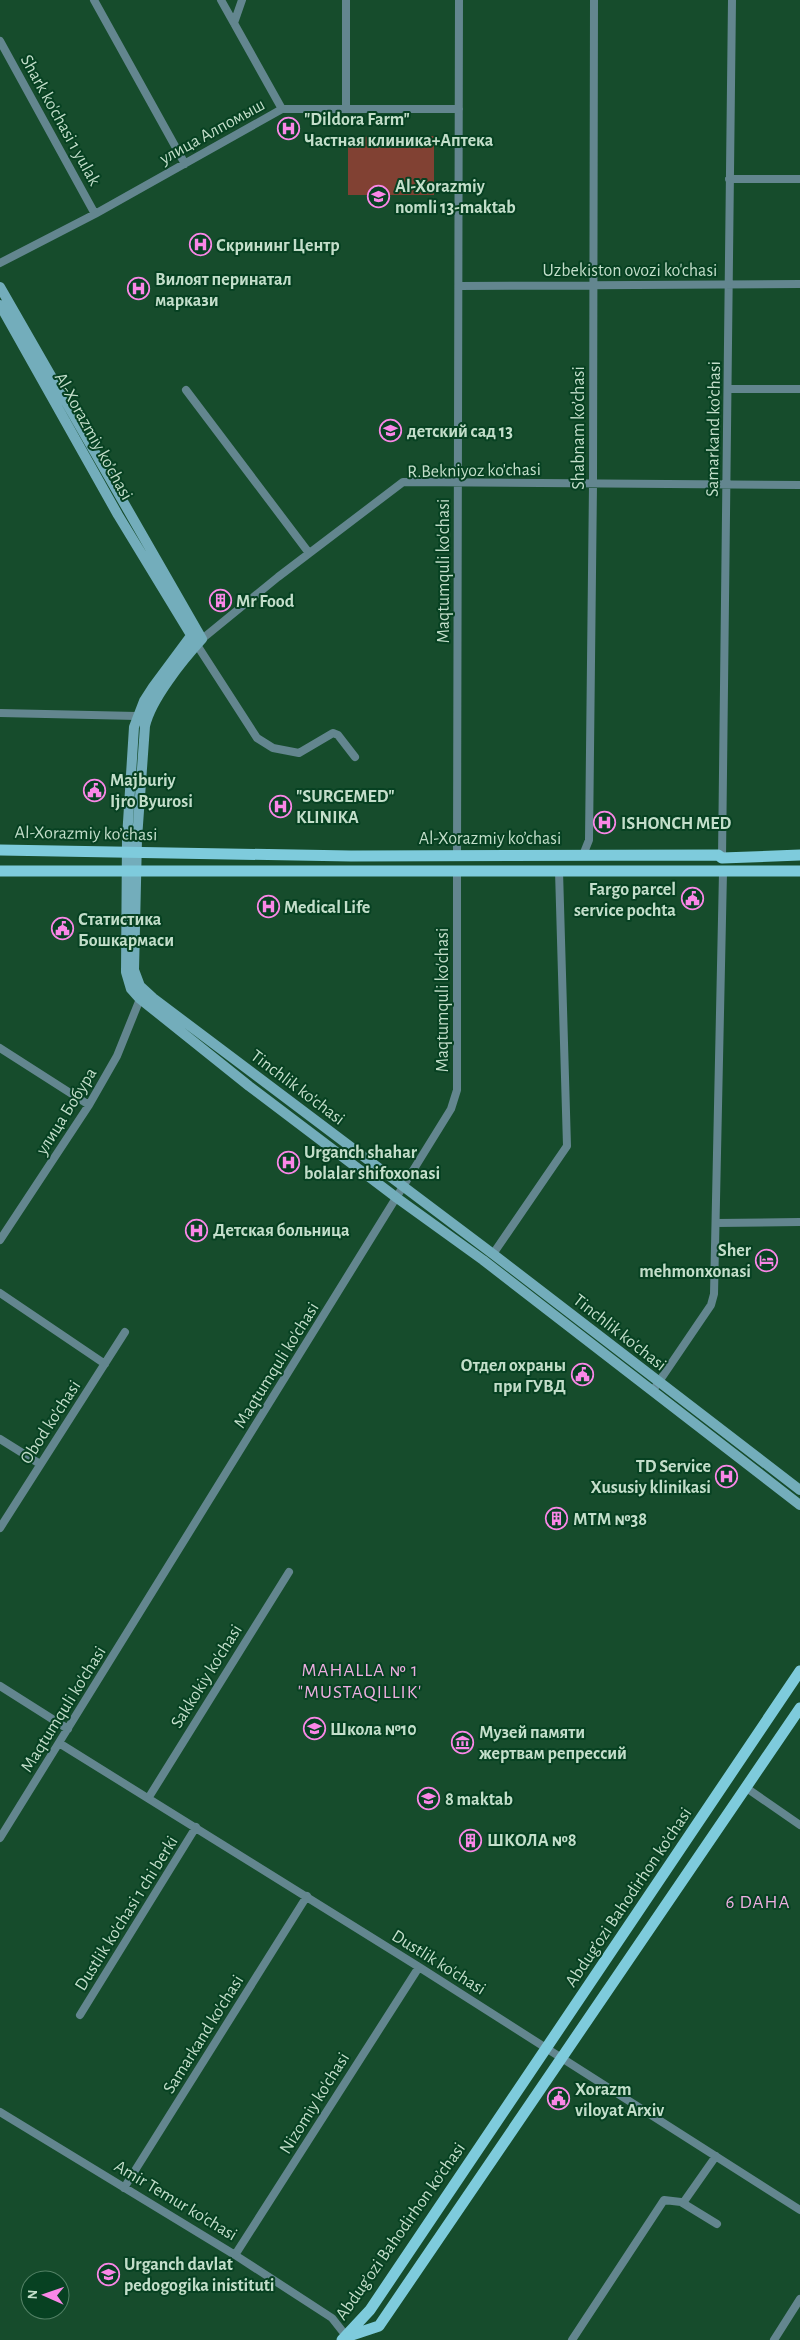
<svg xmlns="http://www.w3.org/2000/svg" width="800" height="2340" viewBox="0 0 800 2340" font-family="'Alegreya Sans',sans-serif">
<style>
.green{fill:#814133}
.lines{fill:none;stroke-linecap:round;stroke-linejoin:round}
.street{stroke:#63868f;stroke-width:8}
.secondary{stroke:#73adbb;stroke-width:10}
.primary{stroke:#7ecbdc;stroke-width:11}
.labels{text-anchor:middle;stroke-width:4;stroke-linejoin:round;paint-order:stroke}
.poi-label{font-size:18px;font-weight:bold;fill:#c3deca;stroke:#074122;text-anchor:start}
.street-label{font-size:18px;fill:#c3deca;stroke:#074122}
.neighbourhood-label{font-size:19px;letter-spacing:1px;fill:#eeaee1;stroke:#074122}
</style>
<rect width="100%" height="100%" fill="#164c2c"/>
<path class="green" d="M 434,136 L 434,195 L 348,195 L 348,137 Z"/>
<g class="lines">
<path class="street" d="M 94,0 L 185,164
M 221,0 L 282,109
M 346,0 L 346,109
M 234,23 L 242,0
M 0,41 L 95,214
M 729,179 L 800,179
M 0,263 L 95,214 L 282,109 L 459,109
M 459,286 L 800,284
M 729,389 L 800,389
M 186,390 L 309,553
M 202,639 L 278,577 L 403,482 L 800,485
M 197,645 L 257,738 L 273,748 L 299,753 L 333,733 L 338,735 L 355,757
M 0,713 L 137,716
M 583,855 L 589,840 L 593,484 L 594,0
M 457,856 L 459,0
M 722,858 L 732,0
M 0,1048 L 89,1105
M 716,1223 L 800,1222
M 0,1240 L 89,1105 L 117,1056 L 142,994
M 493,1254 L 567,1146 L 559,871
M 0,1293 L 105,1364
M 656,1386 L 711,1305 L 714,1294 L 723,872
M 0,1439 L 40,1464
M 0,1528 L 125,1332
M 0,1686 L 68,1729
M 59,1743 L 419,1967 L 800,2210
M 745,1787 L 800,1825
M 149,1797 L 289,1572
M 0,1838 L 451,1109 L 457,1090 L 457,872
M 80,2015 L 196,1827
M 0,2112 L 235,2255 L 332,2318 L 347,2337
M 124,2188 L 307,1896
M 683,2203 L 716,2156
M 235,2255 L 419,1967
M 572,2340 L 664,2200 L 681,2202 L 717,2224
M 774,2340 L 800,2299"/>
<path class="secondary" d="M 0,287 L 202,639 C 183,660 151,699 145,726 L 137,839 L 134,970 L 140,986 L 153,998 L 493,1254 L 800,1490
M 0,305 L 118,515 L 194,640
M 196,629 L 153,687 L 144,701 L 134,727 L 127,838 L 126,972 L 131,989 L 139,998 L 249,1086 L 397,1198 L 483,1260 L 800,1505"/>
<path class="primary" d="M 0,850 L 351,856 L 718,855 L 722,858 L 800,855
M 0,871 L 800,871
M 349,2336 L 379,2326 L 800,1708
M 342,2340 L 370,2310 L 800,1671"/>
</g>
<defs>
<symbol id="hospital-ring" viewBox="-11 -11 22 22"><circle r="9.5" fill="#074122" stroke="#fa87e7" stroke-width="1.5"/><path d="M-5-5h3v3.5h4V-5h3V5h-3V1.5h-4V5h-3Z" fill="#fa87e7"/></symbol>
<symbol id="school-ring" viewBox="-11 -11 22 22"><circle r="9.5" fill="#074122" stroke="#fa87e7" stroke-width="1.5"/><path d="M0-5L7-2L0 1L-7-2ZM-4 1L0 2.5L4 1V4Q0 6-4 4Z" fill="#fa87e7"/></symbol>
<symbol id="building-ring" viewBox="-11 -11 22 22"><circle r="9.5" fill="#074122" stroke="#fa87e7" stroke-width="1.5"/><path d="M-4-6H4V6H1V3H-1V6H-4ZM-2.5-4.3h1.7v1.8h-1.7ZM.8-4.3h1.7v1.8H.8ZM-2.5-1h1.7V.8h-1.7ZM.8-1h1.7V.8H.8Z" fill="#fa87e7"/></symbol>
<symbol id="civic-ring" viewBox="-11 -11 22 22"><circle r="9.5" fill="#074122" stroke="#fa87e7" stroke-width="1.5"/><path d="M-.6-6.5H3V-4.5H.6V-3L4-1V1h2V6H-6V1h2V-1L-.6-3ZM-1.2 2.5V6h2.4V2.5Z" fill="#fa87e7"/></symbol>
<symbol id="hotel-ring" viewBox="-11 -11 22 22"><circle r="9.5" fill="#074122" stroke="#fa87e7" stroke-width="1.5"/><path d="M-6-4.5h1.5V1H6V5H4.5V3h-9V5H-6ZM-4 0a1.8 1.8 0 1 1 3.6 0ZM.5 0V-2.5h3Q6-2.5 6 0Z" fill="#fa87e7"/></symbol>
<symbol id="museum-ring" viewBox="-11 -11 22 22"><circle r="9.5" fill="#074122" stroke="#fa87e7" stroke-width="1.5"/><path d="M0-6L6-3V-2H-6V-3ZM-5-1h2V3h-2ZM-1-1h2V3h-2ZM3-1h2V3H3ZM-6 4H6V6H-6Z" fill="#fa87e7"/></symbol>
<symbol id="university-ring" viewBox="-11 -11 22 22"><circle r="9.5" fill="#074122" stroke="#fa87e7" stroke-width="1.5"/><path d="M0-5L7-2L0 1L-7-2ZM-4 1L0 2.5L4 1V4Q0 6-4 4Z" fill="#fa87e7"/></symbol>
</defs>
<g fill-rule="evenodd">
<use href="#hospital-ring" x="276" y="116" width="25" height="25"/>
<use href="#school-ring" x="366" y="184" width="25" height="25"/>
<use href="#hospital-ring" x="188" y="232" width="25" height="25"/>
<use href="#hospital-ring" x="126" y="276" width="25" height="25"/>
<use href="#school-ring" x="378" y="418" width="25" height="25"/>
<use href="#building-ring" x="208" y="588" width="25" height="25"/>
<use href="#civic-ring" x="82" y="778" width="25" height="25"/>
<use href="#hospital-ring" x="268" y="794" width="25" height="25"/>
<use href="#hospital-ring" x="592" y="810" width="25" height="25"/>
<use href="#civic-ring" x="680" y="886" width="25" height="25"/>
<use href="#hospital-ring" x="256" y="894" width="25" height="25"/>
<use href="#civic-ring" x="50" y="916" width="25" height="25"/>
<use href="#hospital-ring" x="276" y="1150" width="25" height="25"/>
<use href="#hospital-ring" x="184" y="1218" width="25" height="25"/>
<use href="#hotel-ring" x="754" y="1248" width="25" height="25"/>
<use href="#civic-ring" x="570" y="1362" width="25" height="25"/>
<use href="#hospital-ring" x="714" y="1464" width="25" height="25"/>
<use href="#building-ring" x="544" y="1506" width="25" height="25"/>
<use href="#school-ring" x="302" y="1716" width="25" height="25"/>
<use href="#museum-ring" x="450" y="1730" width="25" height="25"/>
<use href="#school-ring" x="416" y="1786" width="25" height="25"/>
<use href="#building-ring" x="458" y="1828" width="25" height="25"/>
<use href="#civic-ring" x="546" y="2086" width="25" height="25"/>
<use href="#university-ring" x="96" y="2262" width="25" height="25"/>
</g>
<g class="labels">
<g class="poi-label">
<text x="304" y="125">"Dildora Farm"<tspan x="304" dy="21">Частная клиника+Аптека</tspan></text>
<text x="395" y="192">Аl-Xоrаzmiy<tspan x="395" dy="21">nоmli 13-mаktаb</tspan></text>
<text x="216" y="251">Скрининг Центр</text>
<text x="155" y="285">Вилоят перинатал<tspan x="155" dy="21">маркази</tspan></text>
<text x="407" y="437">детский сад 13</text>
<text x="236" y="607">Mr Food</text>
<text x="110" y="786">Majburiy<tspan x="110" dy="21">Ijro Byurosi</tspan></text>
<text x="296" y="802">"SURGEMED"<tspan x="296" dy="21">KLINIKA</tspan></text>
<text x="621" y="829">ISHONCH MED</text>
<text x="676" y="895" text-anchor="end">Fargo parcel<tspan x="676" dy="21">service pochta</tspan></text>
<text x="284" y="913">Medical Life</text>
<text x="78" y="925">Статистика<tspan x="78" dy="21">Бошкармаси</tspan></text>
<text x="304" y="1158">Urganch shahar<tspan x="304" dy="21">bolalar shifoxonasi</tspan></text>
<text x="213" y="1236">Детская больница</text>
<text x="751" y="1256" text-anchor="end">Sher<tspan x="751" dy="21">mehmonxonasi</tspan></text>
<text x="566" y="1371" text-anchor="end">Отдел охраны<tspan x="566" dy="21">при ГУВД</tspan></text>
<text x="711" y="1472" text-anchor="end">TD Service<tspan x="711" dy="21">Xususiy klinikasi</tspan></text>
<text x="573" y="1525">МТМ №38</text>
<text x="330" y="1735">Школа №10</text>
<text x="479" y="1738">Музей памяти<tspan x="479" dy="21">жертвам репрессий</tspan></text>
<text x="445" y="1805">8 maktab</text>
<text x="487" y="1846">ШКОЛА №8</text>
<text x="575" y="2095">Xorazm<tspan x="575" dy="21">viloyat Arxiv</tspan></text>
<text x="124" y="2270">Urganch davlat<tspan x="124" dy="21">pedogogika inistituti</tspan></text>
</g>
<g class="street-label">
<text transform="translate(61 120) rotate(61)" y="6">Shark ko'chasi 1 yulak</text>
<text transform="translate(212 131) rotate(-29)" y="6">улица Алпомыш</text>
<text x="630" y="276">Uzbekiston ovozi ko'chasi</text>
<text transform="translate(578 428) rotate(-90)" y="6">Shabnam ko’chasi</text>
<text transform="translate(713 429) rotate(-89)" y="6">Samarkand ko’chasi</text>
<text transform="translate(94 436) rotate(61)" y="6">Al-Xorazmiy ko’chasi</text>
<text transform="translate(474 470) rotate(-1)" y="6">R.Bekniyoz ko'chasi</text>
<text transform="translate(443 571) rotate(-90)" y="6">Maqtumquli ko'chasi</text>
<text transform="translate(86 833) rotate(1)" y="6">Al-Xorazmiy ko’chasi</text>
<text x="490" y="844">Al-Xorazmiy ko’chasi</text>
<text transform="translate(442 1000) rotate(-90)" y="6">Maqtumquli ko'chasi</text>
<text transform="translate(298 1087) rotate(37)" y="6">Tinchlik ko'chasi</text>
<text transform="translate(66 1111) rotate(-58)" y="6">улица Бобура</text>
<text transform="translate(620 1332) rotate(38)" y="6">Tinchlik ko'chasi</text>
<text transform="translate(276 1365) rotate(-58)" y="6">Maqtumquli ko'chasi</text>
<text transform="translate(50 1422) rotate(-57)" y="6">Obod ko'chasi</text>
<text transform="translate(206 1676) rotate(-58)" y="6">Sakkokiy ko'chasi</text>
<text transform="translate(63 1709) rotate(-58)" y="6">Maqtumquli ko'chasi</text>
<text transform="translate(628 1897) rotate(-56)" y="6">Abdug’ozi Bahodirhon ko’chasi</text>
<text transform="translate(126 1913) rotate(-58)" y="6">Dustlik ko'chasi 1 chi berki</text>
<text transform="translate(439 1962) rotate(32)" y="6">Dustlik ko'chasi</text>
<text transform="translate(203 2034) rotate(-58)" y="6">Samarkand ko'chasi</text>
<text transform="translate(314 2103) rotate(-58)" y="6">Nizomiy ko'chasi</text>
<text transform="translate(176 2200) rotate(31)" y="6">Amir Temur ko'chasi</text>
<text transform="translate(400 2231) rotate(-55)" y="6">Abdug’ozi Bahodirhon ko’chasi</text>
</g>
<g class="neighbourhood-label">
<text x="360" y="1676">MAHALLA № 1<tspan x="360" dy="22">"MUSTAQILLIK'</tspan></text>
<text x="758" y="1908">6 DAHA</text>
</g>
</g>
<g transform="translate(45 2295) rotate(272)"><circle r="24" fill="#074122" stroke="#528065"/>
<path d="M0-4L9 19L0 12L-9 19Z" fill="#fa87e7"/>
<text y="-8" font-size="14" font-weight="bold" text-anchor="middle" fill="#c3deca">N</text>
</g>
</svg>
